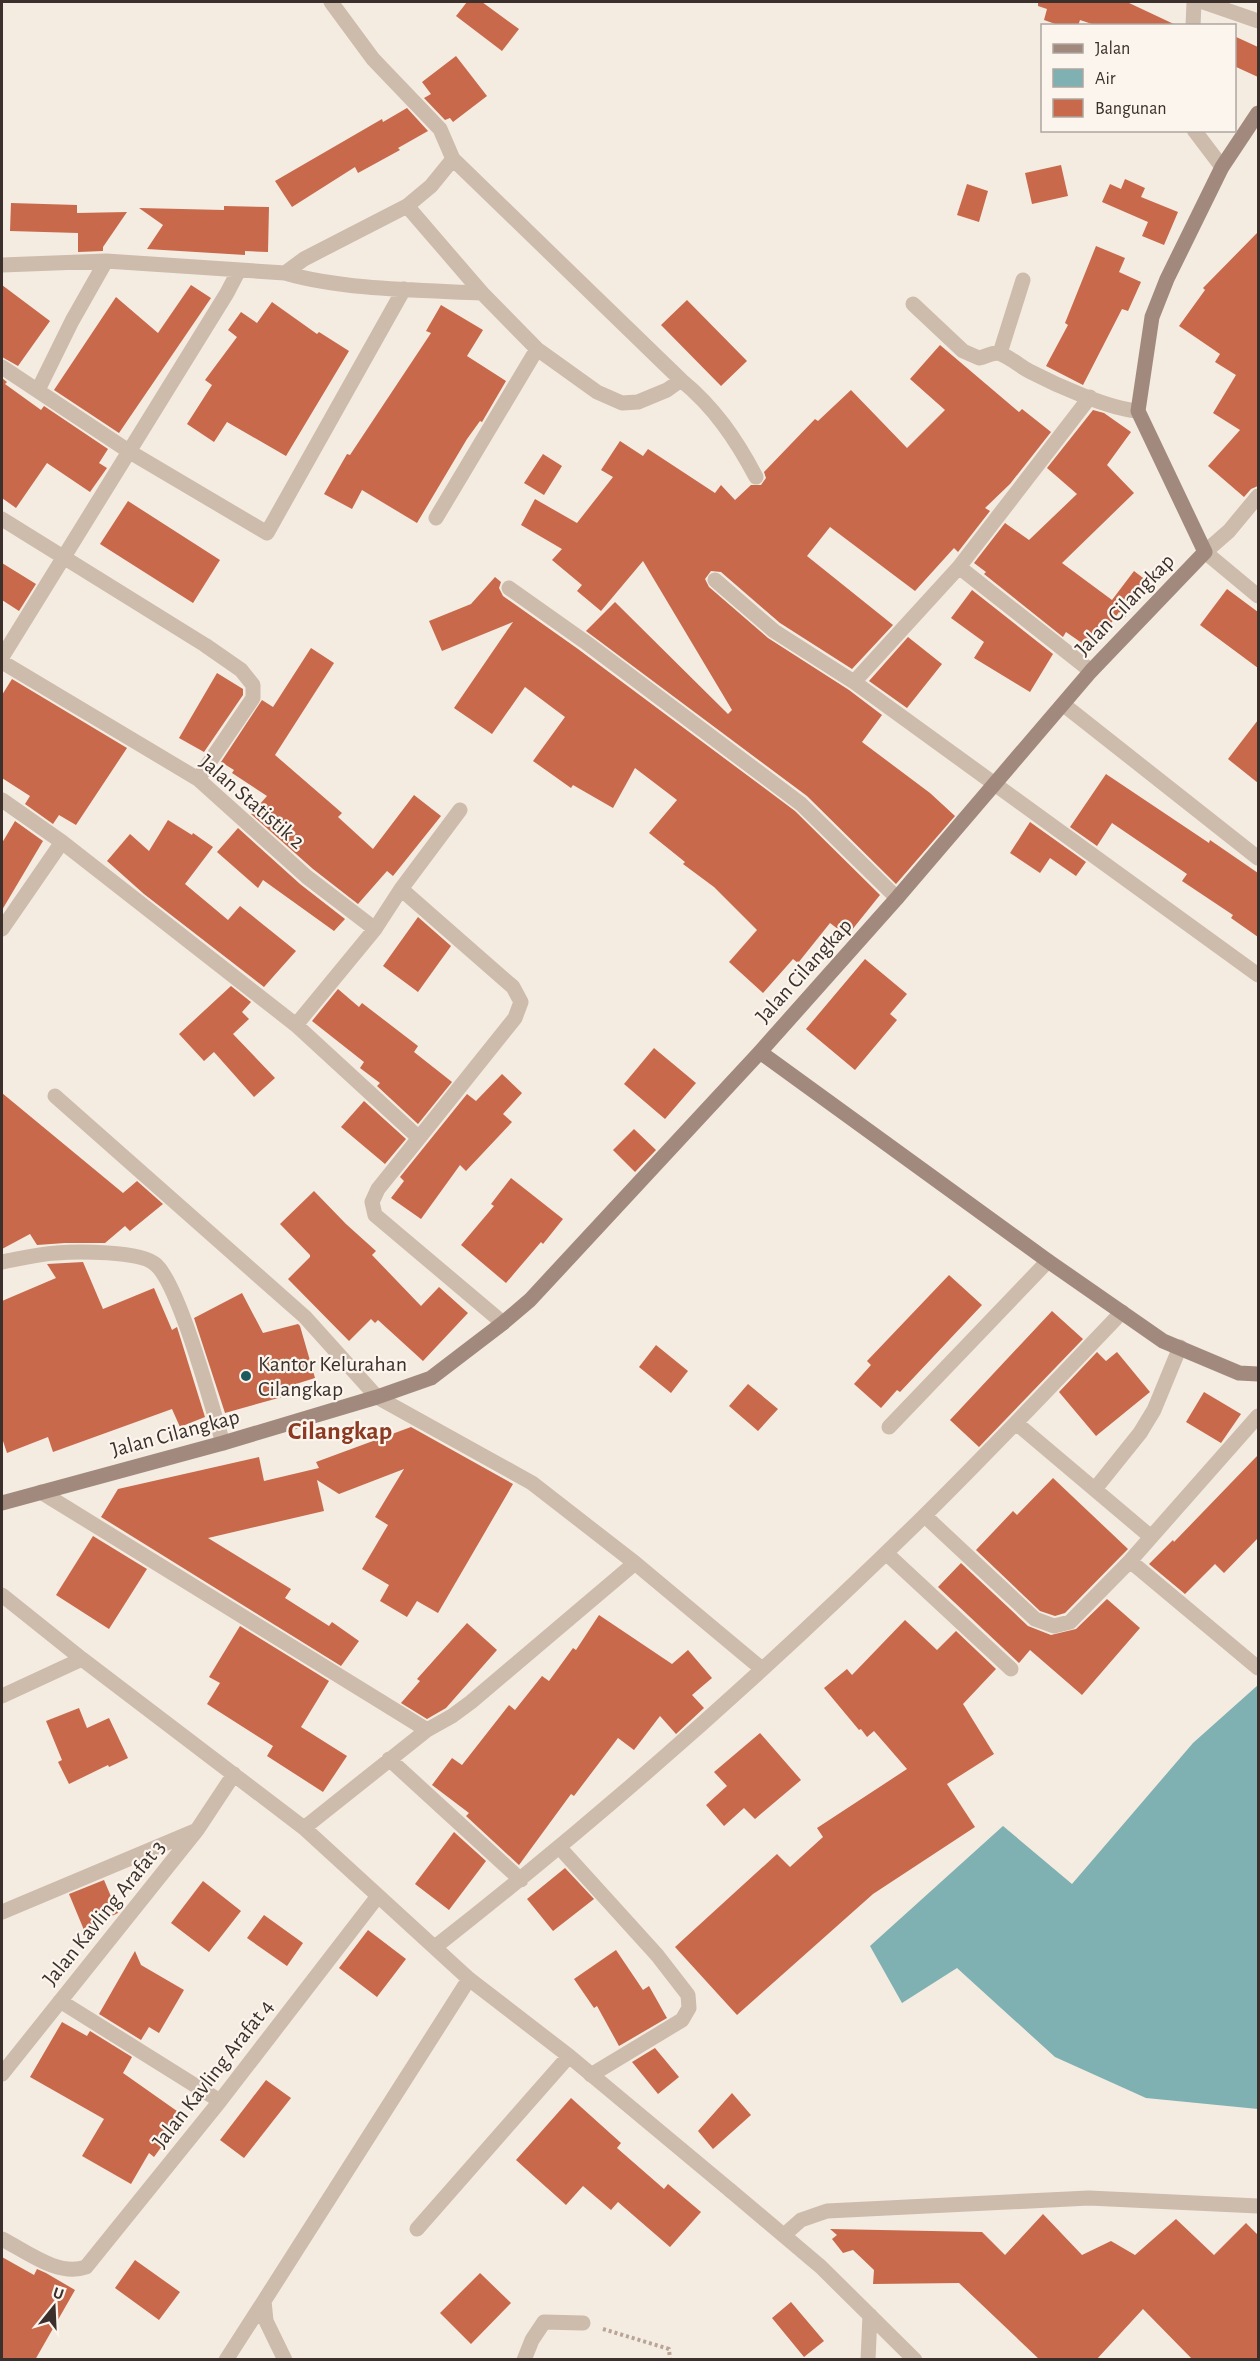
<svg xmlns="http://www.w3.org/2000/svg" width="1260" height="2361" viewBox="0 0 1260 2361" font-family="'Alegreya Sans',sans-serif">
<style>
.water{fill:#7fb0b2}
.building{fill:#c8694b}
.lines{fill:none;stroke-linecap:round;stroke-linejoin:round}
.path{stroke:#b9a596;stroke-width:4;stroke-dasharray:3 3;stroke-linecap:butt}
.lane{stroke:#cdbbac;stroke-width:15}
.street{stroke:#cdbbac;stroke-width:15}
.secondary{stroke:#a18a7d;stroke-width:15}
.poi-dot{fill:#1f5a5e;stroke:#fbf5ee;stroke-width:2}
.labels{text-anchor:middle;stroke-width:4.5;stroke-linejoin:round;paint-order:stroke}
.street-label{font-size:22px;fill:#3b302b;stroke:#fbf5ee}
.poi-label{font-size:22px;fill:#3b302b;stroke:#fbf5ee;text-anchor:start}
.quarter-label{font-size:26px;font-weight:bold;fill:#8c3b22;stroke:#fbf5ee}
</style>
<rect width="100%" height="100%" fill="#f4ebe1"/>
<path class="water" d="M 1258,1685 L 1258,2109 L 1146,2098 L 1055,2057 L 957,1968 L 902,2003 L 870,1946 L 1003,1826 L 1072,1884 L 1193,1743 Z"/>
<path class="building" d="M 467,2 L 482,2 L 519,29 L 502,51 L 456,16 Z
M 1038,2 L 1127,2 L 1178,26 L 1098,26 L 1080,20 L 1078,26 L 1061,26 L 1044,20 L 1047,9 L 1038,6 Z
M 1234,36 L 1258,47 L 1258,77 L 1234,66 Z
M 456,56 L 487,96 L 453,122 L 450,118 L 445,120 L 424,98 L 431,94 L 422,82 Z
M 407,108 L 428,131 L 398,148 L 400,150 L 358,173 L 355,167 L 292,207 L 275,181 L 382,119 L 383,122 Z
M 1061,165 L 1068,196 L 1032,204 L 1025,173 Z
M 1125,179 L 1145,188 L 1141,197 L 1178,212 L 1164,245 L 1142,236 L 1148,222 L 1102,202 L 1110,184 L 1121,189 Z
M 967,184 L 988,191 L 979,222 L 957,215 Z
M 11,203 L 77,205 L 77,213 L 127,212 L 103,247 L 103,251 L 78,252 L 78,233 L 10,231 Z
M 224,206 L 269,207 L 268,252 L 245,251 L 245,255 L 147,249 L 163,225 L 139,208 L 224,210 Z
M 1258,232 L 1258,486 L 1251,489 L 1244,497 L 1208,466 L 1240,430 L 1213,413 L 1236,375 L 1215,362 L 1220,354 L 1179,326 L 1205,290 L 1203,288 Z
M 1096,246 L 1125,258 L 1119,272 L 1141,282 L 1128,311 L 1122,309 L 1083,385 L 1046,366 L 1068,325 L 1065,323 Z
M 2,285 L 50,321 L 18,366 L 2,357 Z
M 191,285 L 211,298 L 119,433 L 54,390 L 116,297 L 158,333 Z
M 687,300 L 747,361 L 721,386 L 661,325 Z
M 272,302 L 317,334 L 319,332 L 349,351 L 286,456 L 227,422 L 214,442 L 187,424 L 212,385 L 205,380 L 237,337 L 228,330 L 241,312 L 257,323 Z
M 441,305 L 483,330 L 467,356 L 506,381 L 482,422 L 480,421 L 467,439 L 417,523 L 362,490 L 352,509 L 324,494 L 347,454 L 350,455 L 431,333 L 426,331 Z
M 940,345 L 1019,412 L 1022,409 L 1051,432 L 1010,484 L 985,508 L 990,511 L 958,552 L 954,548 L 915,591 L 830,527 L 807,556 L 893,625 L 852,669 L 780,623 L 721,572 L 711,571 L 705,579 L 709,587 L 768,638 L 849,690 L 882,715 L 862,742 L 930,793 L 955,816 L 896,884 L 807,796 L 586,631 L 615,602 L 728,714 L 732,710 L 643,561 L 601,611 L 577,591 L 582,585 L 552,560 L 562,549 L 521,525 L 535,499 L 577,523 L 613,477 L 601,470 L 620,441 L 643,456 L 648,449 L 715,493 L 721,485 L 735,500 L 751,485 L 761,485 L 766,478 L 764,472 L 815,419 L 818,421 L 851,390 L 907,448 L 945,410 L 910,379 Z
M 2,378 L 7,382 L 5,384 L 41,410 L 44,406 L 108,449 L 99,463 L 107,468 L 90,492 L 47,463 L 16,508 L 2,498 Z
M 1093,410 L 1104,413 L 1131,432 L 1107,465 L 1134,493 L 1062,563 L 1112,600 L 1134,571 L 1151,584 L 1125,617 L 1119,612 L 1092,650 L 1066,632 L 1063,637 L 984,574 L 986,572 L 974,563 L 1005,523 L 1029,540 L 1077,494 L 1047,468 Z
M 543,454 L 562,466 L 544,495 L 524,483 Z
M 128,501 L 220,560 L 193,603 L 100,544 Z
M 2,563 L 36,584 L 19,611 L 2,600 Z
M 495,577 L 501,582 L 499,588 L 503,596 L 578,649 L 795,811 L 880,895 L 847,936 L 830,923 L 798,963 L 793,959 L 763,993 L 729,962 L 757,930 L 714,887 L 683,864 L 685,862 L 649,833 L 677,800 L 635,768 L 613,808 L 573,785 L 571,788 L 533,761 L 565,717 L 525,687 L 492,734 L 454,708 L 513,622 L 442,651 L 429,621 L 471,604 Z
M 1227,589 L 1258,612 L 1258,668 L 1200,625 Z
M 972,590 L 1053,654 L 1030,692 L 974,658 L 984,642 L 951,618 Z
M 908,637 L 942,664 L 907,708 L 869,681 Z
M 311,648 L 334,663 L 275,755 L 342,813 L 338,817 L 373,849 L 414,795 L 441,816 L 393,876 L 387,871 L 358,904 L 313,869 L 251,814 L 267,796 L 232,773 L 234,770 L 221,762 L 262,700 L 273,707 Z
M 217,673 L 243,689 L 243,695 L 204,752 L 179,738 Z
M 12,679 L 127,748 L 76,825 L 59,815 L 53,824 L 25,804 L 30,796 L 2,778 L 2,695 Z
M 1258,720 L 1258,783 L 1228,759 Z
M 1106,774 L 1209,843 L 1210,840 L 1258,873 L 1258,937 L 1231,918 L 1233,915 L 1182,881 L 1187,874 L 1112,823 L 1097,846 L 1070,827 Z
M 168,820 L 192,835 L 193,833 L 213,847 L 185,884 L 228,920 L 240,906 L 296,951 L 264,987 L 144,894 L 107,861 L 130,834 L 149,851 Z
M 15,821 L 43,841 L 2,910 L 2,843 Z
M 1030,822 L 1086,862 L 1076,876 L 1050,858 L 1040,873 L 1010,853 Z
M 238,828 L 300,884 L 345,919 L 334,931 L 263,880 L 258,888 L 217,852 Z
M 418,917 L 451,946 L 418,992 L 383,966 Z
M 865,959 L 907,994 L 890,1014 L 897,1020 L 855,1070 L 806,1029 Z
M 231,986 L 251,1002 L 242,1012 L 249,1019 L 233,1034 L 275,1078 L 254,1097 L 214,1052 L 204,1061 L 179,1034 Z
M 338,989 L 359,1007 L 362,1003 L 418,1046 L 414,1052 L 452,1082 L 418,1124 L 377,1086 L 380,1083 L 360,1068 L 364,1062 L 312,1021 Z
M 654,1048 L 696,1083 L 665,1119 L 624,1084 Z
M 502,1074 L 522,1093 L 503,1114 L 512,1122 L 466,1171 L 460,1165 L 421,1219 L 391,1198 L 404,1181 L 400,1177 L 467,1094 L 476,1101 Z
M 2,1093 L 123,1193 L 137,1181 L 163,1204 L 130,1231 L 125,1226 L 105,1243 L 65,1243 L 37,1245 L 30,1234 L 2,1249 Z
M 364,1101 L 406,1139 L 385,1164 L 341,1127 Z
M 634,1129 L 656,1150 L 635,1172 L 613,1150 Z
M 511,1178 L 563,1219 L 543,1244 L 541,1242 L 506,1283 L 461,1245 L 494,1206 L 491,1204 Z
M 314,1191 L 346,1224 L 376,1251 L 372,1255 L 421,1306 L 439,1287 L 468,1313 L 423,1361 L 378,1320 L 375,1323 L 371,1319 L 349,1341 L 288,1279 L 310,1257 L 310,1255 L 280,1224 Z
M 83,1262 L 103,1309 L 154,1288 L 172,1330 L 177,1327 L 205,1417 L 180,1427 L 172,1409 L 53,1452 L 48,1437 L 7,1453 L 2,1438 L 2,1301 L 56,1278 L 47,1264 Z
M 949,1275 L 982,1305 L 900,1392 L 897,1390 L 881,1408 L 854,1384 L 871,1365 L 867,1361 Z
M 242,1293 L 263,1333 L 298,1324 L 300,1326 L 315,1378 L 280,1389 L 282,1397 L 225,1413 L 194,1318 Z
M 1052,1311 L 1083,1339 L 979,1447 L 950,1420 Z
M 656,1345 L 688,1371 L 671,1393 L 639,1367 Z
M 1097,1352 L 1106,1361 L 1117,1352 L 1150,1392 L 1096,1436 L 1059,1392 Z
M 748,1384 L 778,1409 L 758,1431 L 729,1406 Z
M 1204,1392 L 1241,1414 L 1221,1443 L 1186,1422 Z
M 411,1427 L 513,1484 L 438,1613 L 417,1601 L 407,1617 L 380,1601 L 389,1585 L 362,1569 L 388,1525 L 375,1517 L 404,1469 L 339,1494 L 317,1480 L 324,1511 L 208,1538 L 291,1589 L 285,1598 L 329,1626 L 332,1622 L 359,1641 L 341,1666 L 101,1517 L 118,1489 L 259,1457 L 264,1481 L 319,1468 L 316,1462 Z
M 1258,1455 L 1258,1538 L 1224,1573 L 1215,1564 L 1185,1594 L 1149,1564 L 1173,1540 L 1174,1542 Z
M 1053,1478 L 1128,1549 L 1065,1613 L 1055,1616 L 1040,1611 L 976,1550 L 1013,1511 L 1017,1515 Z
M 93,1536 L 147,1569 L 109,1629 L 56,1595 Z
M 961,1563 L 1028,1626 L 1051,1635 L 1076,1629 L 1107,1599 L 1140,1628 L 1082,1695 L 1030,1650 L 1019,1663 L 938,1587 Z
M 599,1615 L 672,1664 L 688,1650 L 712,1678 L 692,1695 L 704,1708 L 676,1734 L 660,1716 L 634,1750 L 618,1738 L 574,1796 L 571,1794 L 519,1865 L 466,1816 L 469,1813 L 432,1785 L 452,1758 L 462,1765 L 509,1705 L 515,1710 L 542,1676 L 549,1681 L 573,1648 L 576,1650 Z
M 905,1620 L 937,1650 L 956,1631 L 996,1669 L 963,1704 L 994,1754 L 947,1784 L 975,1827 L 873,1894 L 737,2015 L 675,1947 L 777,1854 L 790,1867 L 823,1837 L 817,1828 L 907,1769 L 874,1731 L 867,1737 L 861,1729 L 859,1730 L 824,1688 L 847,1669 L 852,1675 Z
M 467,1623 L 497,1650 L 446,1708 L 427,1719 L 401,1703 L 420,1681 L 417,1679 Z
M 240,1626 L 329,1681 L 301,1727 L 347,1756 L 323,1792 L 267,1756 L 273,1746 L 207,1704 L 220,1683 L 209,1677 Z
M 79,1708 L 87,1728 L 109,1718 L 128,1758 L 109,1767 L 108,1765 L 69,1784 L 58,1762 L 62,1760 L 46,1721 Z
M 760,1733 L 801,1780 L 755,1819 L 744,1808 L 724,1826 L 706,1805 L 727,1786 L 714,1772 Z
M 454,1832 L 486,1861 L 449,1910 L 415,1884 Z
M 565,1868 L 594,1899 L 553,1931 L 527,1899 Z
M 104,1880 L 118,1913 L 84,1930 L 69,1894 Z
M 203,1881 L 241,1911 L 209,1952 L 171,1923 Z
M 264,1915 L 303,1943 L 287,1966 L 247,1938 Z
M 368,1930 L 406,1959 L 377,1997 L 339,1968 Z
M 616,1950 L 643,1990 L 649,1986 L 667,2018 L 619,2046 L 597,2006 L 594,2008 L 574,1979 Z
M 135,1951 L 141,1965 L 184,1990 L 159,2033 L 149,2027 L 141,2040 L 99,2014 Z
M 62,2022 L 87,2036 L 90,2031 L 132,2057 L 123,2073 L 184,2116 L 154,2157 L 149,2153 L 131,2184 L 82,2156 L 104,2119 L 30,2077 Z
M 655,2048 L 679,2077 L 658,2094 L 632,2062 Z
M 266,2080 L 291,2098 L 244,2158 L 220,2140 Z
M 732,2093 L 751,2115 L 713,2149 L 698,2131 Z
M 571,2098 L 621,2143 L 617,2148 L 664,2189 L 668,2184 L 701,2212 L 670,2247 L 618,2202 L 611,2210 L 583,2186 L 566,2205 L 516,2160 Z
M 1043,2214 L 1082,2255 L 1111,2241 L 1135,2255 L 1176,2219 L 1214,2255 L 1246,2223 L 1258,2235 L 1258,2360 L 1193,2360 L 1143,2309 L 1096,2360 L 1040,2360 L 959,2283 L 873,2284 L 874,2270 L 853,2250 L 843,2253 L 832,2239 L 837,2235 L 830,2229 L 982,2232 L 1005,2255 Z
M 2,2257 L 34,2275 L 37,2269 L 46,2273 L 75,2290 L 35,2360 L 2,2360 Z
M 135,2260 L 180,2292 L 159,2320 L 115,2288 Z
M 480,2273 L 511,2303 L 471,2344 L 440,2313 Z
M 791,2302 L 824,2341 L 804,2357 L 772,2318 Z"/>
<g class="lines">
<path class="path" d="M 603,2329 L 669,2349 L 670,2360"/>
<path class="lane" d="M 560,1848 L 657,1955 L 688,1995 L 689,2008 L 682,2020 L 591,2075
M 731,2191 L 821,2267 L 915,2360
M 784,2235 L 801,2220 L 827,2211 L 1089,2198 L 1258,2206
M 868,2360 L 870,2315"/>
<path class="street" d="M 1203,2 L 1258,21
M 1193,26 L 1194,2
M 1194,130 L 1222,167
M 407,206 L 482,293
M 2,265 L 106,261 L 285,273 C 343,290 420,290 482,293 L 537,349 L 597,392 L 622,403 L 638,402 L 667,390 L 681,380 L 453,159 L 440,129 L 373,59 L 331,2
M 285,273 L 304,259 L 407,206 L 431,186 L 453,159
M 913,304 L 963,351 L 979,358 C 987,357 992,351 1001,354 C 1011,358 1020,366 1029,371 C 1056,385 1109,409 1138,411
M 1000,353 L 1023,280
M 2,367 L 130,452 L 267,533 L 404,289
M 681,380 C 714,407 736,439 756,477
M 38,390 L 72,321 L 106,261
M 1258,496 L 1229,531 L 1205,552 L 1258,596
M 436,518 L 537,349
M 2,519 L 205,645 L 241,670 L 253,685 L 253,698 L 198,779
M 959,567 L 1091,671
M 715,580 L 774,631 L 854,682 L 1258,975
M 509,588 L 584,641 L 801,804 L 897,898
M 2,657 L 227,293 L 239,270
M 2,662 L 198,779 L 307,877 L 375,929
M 854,682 L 959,567 L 1090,397
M 1064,705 L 1258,858
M 2,800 L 62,842 L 296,1025 L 419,1138 L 378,1189 L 372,1202 L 375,1215 L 503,1323
M 401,889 L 513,987 L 521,1002 L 515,1018 L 419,1138
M 2,929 L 62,842
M 296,1025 L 375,929 L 401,889 L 460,810
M 55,1096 L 305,1317 L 377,1397 L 532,1483 L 635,1563 L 762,1669
M 2,1262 C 19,1259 38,1254 56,1253 C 77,1251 140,1251 155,1264 C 179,1283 212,1408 223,1443
M 1016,1423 L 1151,1537
M 889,1427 L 1048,1261
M 1095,1489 L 1140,1433 L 1154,1410 L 1180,1347
M 41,1492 L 427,1730
M 925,1516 L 1035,1619 L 1054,1626 L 1070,1622 L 1130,1561 L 1258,1416
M 886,1553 L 1011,1669
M 1130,1561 L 1258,1668
M 2,1595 L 82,1659 L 304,1828 L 469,1979 L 569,2056 L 731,2191
M 2,1696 L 82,1659
M 389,1759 L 521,1880
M 304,1828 L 427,1730 L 452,1716 L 471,1702 L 635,1563
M 2,1912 L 195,1831
M 435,1947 C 605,1814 768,1669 922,1518 C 990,1451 1056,1381 1122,1312
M 60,2001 L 220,2101
M 2,2074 L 197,1830 L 234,1774
M 417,2229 L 569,2056
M 2,2239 C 26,2251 58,2277 86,2267 L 220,2101 L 378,1896
M 226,2360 L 264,2301
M 285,2360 L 266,2321 L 264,2301 L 469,1979
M 524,2360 L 532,2340 L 544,2322 L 583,2323"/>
<path class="secondary" d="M 760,1052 L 1048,1261 L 1163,1341 L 1239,1373 L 1258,1374
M 2,1503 L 223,1443 L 377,1397 L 431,1378 L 503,1323 L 530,1300 L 760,1052 L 897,898 L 1091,671 L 1205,552 L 1138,411 L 1152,317 L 1167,279 L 1222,167 L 1258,113"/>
</g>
<circle class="poi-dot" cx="246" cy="1376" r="6"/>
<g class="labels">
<g class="street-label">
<text transform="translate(1124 604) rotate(-46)" y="8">Jalan Cilangkap</text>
<text transform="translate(253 801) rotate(41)" y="8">Jalan Statistik 2</text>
<text transform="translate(803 970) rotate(-48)" y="8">Jalan Cilangkap</text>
<text transform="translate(175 1432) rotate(-15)" y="8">Jalan Cilangkap</text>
<text transform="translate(103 1912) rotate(-51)" y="8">Jalan Kavling Arafat 3</text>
<text transform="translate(212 2073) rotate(-52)" y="8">Jalan Kavling Arafat 4</text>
</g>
<g class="poi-label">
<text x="258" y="1371">Kantor Kelurahan<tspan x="258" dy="25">Cilangkap</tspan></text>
</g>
<g class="quarter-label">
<text x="340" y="1439">Cilangkap</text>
</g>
</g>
<rect width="1260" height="2361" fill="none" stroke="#3b302b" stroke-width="6"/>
<rect x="1041" y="24" width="195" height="108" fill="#fbf5ee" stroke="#aea6a0" stroke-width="1.5"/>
<rect x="1053" y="44" width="30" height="9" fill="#a18a7d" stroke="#aea6a0" stroke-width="1.5"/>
<text x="1095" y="54" font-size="18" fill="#3b302b">Jalan</text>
<rect x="1053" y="69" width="30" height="18" fill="#7fb0b2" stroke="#aea6a0" stroke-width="1.5"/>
<text x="1095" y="84" font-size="18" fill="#3b302b">Air</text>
<rect x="1053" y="99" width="30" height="18" fill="#c8694b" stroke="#aea6a0" stroke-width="1.5"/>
<text x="1095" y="114" font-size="18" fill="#3b302b">Bangunan</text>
<g transform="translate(54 2307) rotate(18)" stroke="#fbf5ee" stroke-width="4.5" paint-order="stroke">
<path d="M0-4.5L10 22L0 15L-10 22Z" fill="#3b302b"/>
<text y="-9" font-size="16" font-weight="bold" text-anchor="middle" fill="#3b302b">U</text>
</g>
</svg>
